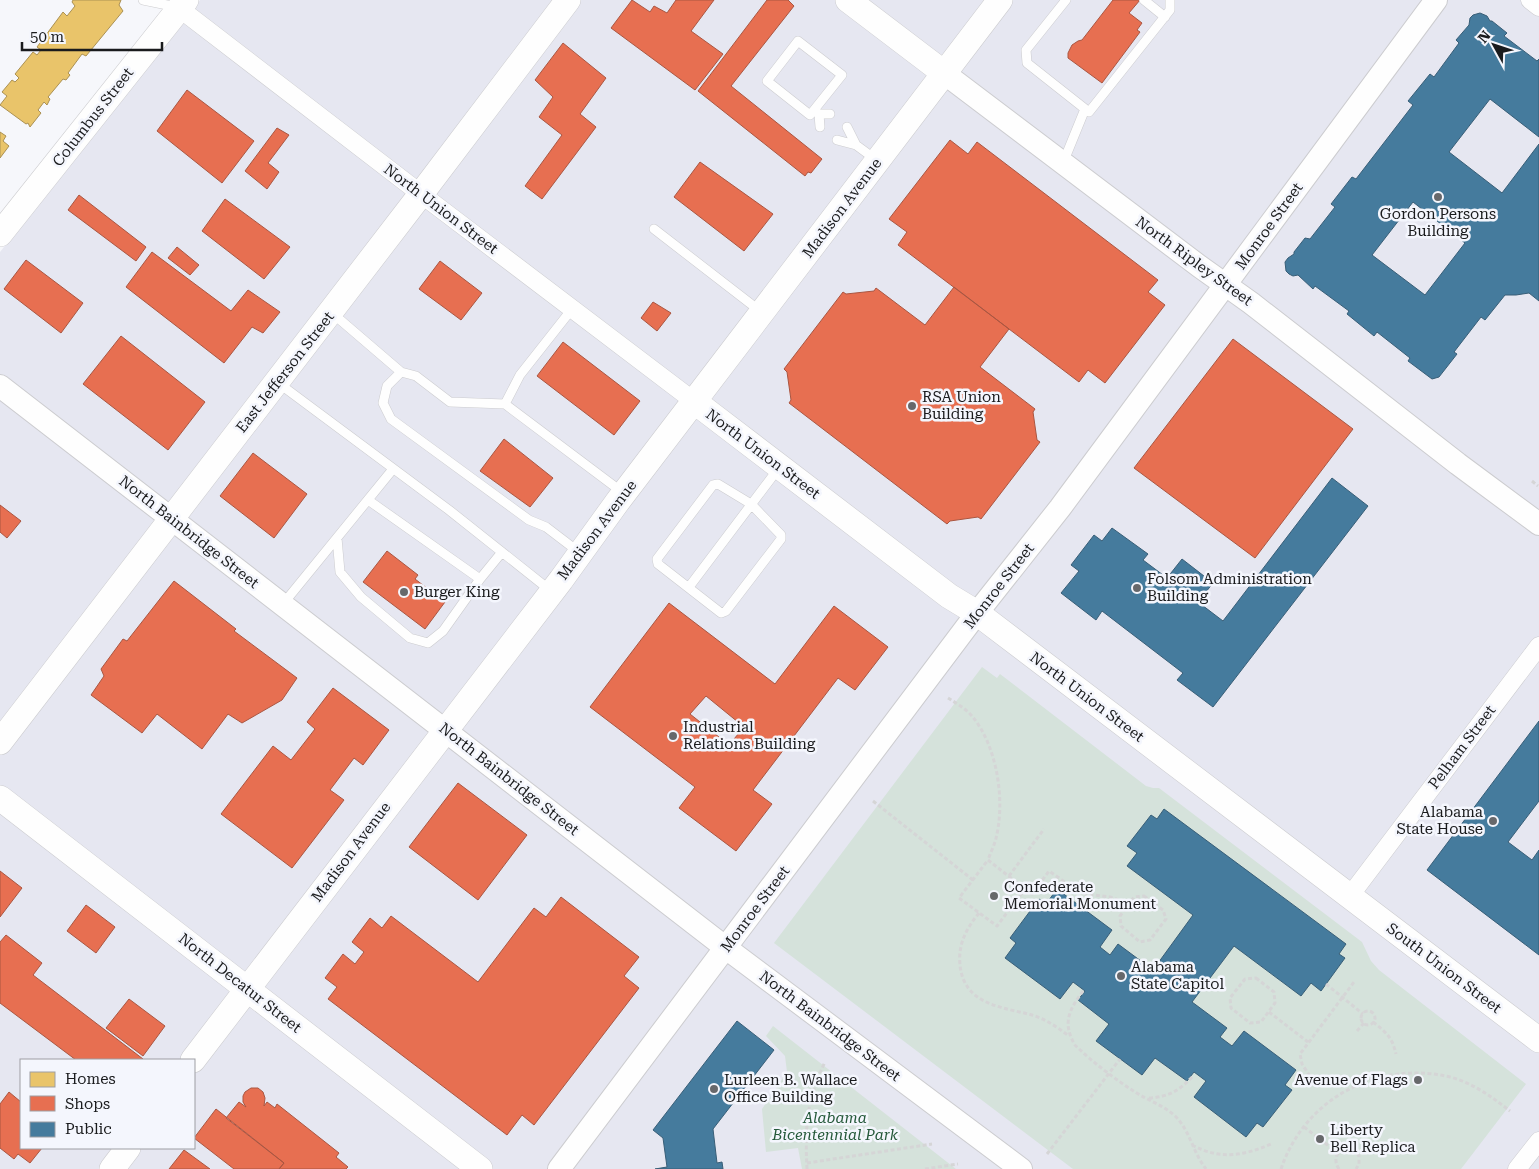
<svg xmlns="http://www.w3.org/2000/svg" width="1539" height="1169" viewBox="0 0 1539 1169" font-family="'Roboto Serif',serif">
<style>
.built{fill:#e6e7f1;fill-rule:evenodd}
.green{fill:#d5e2db}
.homes{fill:#e9c46a;stroke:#ab9153}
.shops{fill:#e76f51;stroke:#aa5641;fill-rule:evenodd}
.public{fill:#457b9d;stroke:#385e77;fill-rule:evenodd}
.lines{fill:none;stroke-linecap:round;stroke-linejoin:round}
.service-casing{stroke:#cccccf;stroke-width:10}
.minor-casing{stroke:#cccccf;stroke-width:19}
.tertiary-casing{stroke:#cccccf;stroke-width:24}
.secondary-casing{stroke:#cccccf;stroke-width:26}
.path{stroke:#d5d5d6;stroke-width:3;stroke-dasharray:4 2.5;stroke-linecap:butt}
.service{stroke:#fefefe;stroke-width:9}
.minor{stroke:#fefefe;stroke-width:18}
.tertiary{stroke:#fefefe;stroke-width:22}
.secondary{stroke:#fefefe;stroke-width:25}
.poi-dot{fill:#67686b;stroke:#f4f6fd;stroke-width:2}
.labels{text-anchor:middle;stroke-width:5;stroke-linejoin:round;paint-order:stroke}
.street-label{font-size:15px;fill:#1a1b1d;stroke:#f4f6fd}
.poi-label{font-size:15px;fill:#1a1b1d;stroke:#f4f6fd;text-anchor:start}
.park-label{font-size:15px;font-style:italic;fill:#25593a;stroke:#f4f6fd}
</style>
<rect width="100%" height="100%" fill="#f6f7fb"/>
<path class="built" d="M 200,0 L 1539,0 L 1539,1169 L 0,1169 L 0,252 ZM 21,1060 L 194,1060 L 194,1148 L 21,1148 Z"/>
<path class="green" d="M 982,667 L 997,678 L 1000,674 L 1146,786 L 1153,788 L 1159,788 L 1362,942 L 1371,961 L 1379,970 L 1526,1084 L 1461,1169 L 1073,1169 L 774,943 Z
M 773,1026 L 956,1169 L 802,1169 L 798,1148 L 766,1152 L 762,1109 L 787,1072 L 785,1056 L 766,1036 Z"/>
<path class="homes" d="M 73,0 L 121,0 L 119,5 L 123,11 L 86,56 L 82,54 L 68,73 L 70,75 L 66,80 L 63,79 L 48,97 L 50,99 L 47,105 L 44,102 L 38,110 L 41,113 L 30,127 L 28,123 L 26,124 L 0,105 L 7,96 L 2,92 L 12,80 L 15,82 L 19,78 L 15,74 L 33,52 L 37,55 L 41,50 L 37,47 L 63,12 L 67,16 L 75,6 L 72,2 Z
M 0,132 L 6,136 L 3,141 L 9,146 L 0,158 Z"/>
<path class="shops" d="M 632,0 L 650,12 L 654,6 L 667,13 L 676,0 L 714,0 L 691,31 L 723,54 L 695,90 L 611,28 Z
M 767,0 L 788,0 L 794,6 L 731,86 L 822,159 L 811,173 L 808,172 L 805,176 L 698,91 Z
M 1113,0 L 1140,0 L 1129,13 L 1142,23 L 1137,30 L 1140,32 L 1102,83 L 1068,58 L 1068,53 L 1072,45 L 1078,41 L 1082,40 Z
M 563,43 L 606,78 L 580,114 L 596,127 L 542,199 L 525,186 L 562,135 L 539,117 L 553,97 L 535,80 Z
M 187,90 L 254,141 L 222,183 L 157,131 Z
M 277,128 L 289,135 L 268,163 L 279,172 L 267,189 L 245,171 Z
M 950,140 L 968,154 L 977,142 L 1158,280 L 1148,292 L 1165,305 L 1105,383 L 1088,370 L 1079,382 L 898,245 L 907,232 L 889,219 Z
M 700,162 L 773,214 L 744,251 L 674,197 Z
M 79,195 L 146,247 L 136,261 L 68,210 Z
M 225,199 L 290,247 L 264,279 L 202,231 Z
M 177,247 L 199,265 L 190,275 L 168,258 Z
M 152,252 L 231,311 L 248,290 L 280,312 L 263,333 L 252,327 L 224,363 L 126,287 Z
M 26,260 L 83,303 L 61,333 L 4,289 Z
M 440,261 L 482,293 L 461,320 L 419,289 Z
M 954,287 L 1009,329 L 980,367 L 1035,409 L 1033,412 L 1037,440 L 1040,442 L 981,519 L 978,517 L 950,521 L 947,524 L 789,403 L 791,400 L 787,372 L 784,369 L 843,292 L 846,294 L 874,291 L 876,288 L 925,325 Z
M 653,302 L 671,313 L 657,331 L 641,318 Z
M 121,336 L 205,402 L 168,450 L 83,384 Z
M 1233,339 L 1353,429 L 1255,558 L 1134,468 Z
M 563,342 L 640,401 L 614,435 L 537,376 Z
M 504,439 L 553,478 L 530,507 L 480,471 Z
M 253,453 L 307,494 L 274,538 L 220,496 Z
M 0,505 L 21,521 L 7,538 L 0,532 Z
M 387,551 L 418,575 L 415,579 L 445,602 L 425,629 L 363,582 Z
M 174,581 L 236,629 L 234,631 L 297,678 L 282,700 L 242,723 L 228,714 L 202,749 L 157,714 L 142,733 L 91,695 L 104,676 L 101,669 L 123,639 L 127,641 Z
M 669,603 L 775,684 L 834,606 L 888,647 L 855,690 L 838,678 L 753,790 L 772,804 L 736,851 L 679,808 L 695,787 L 590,707 ZM 706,696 L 744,727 L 729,745 L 690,714 Z
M 333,688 L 389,730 L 363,765 L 354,758 L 330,790 L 344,800 L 292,868 L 221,814 L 273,746 L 291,760 L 315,729 L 307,722 Z
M 458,783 L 527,835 L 478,900 L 409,847 Z
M 0,871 L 22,888 L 0,917 Z
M 561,897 L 639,957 L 624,976 L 639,988 L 534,1125 L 522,1115 L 507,1135 L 328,999 L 337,987 L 325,978 L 343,954 L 355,964 L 364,952 L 352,942 L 370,918 L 382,928 L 391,916 L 478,982 L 534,908 L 546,917 Z
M 86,905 L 115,927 L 96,953 L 67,931 Z
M 6,935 L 42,963 L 33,975 L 143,1059 L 142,1060 L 76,1060 L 0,1003 L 0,942 Z
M 129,999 L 165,1026 L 143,1056 L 106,1028 Z
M 251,1088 L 258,1088 L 263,1092 L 265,1098 L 264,1106 L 267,1102 L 275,1108 L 277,1104 L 339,1153 L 336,1157 L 348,1167 L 346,1169 L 279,1169 L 284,1163 L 226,1118 L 239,1102 L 246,1107 L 243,1102 L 243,1096 L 245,1092 Z
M 9,1092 L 21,1102 L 21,1148 L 42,1148 L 30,1163 L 18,1154 L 14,1159 L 0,1148 L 0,1104 Z
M 216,1109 L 284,1163 L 279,1169 L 234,1169 L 194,1138 Z
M 184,1150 L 210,1169 L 169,1169 Z"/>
<path class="public" d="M 1480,13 L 1487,16 L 1490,21 L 1492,21 L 1507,33 L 1504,36 L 1537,61 L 1539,59 L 1539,137 L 1490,99 L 1449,152 L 1502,193 L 1539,144 L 1539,301 L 1529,293 L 1516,295 L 1505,295 L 1485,320 L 1481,317 L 1454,352 L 1457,354 L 1439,377 L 1432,379 L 1408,361 L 1410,358 L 1377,332 L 1374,336 L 1347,314 L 1349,311 L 1315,286 L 1313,289 L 1298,275 L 1293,276 L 1289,274 L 1286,271 L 1285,262 L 1288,258 L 1294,254 L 1294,252 L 1305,238 L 1310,239 L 1335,207 L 1331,204 L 1352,177 L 1356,179 L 1413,105 L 1408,101 L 1430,74 L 1434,77 L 1459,43 L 1456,40 L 1469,25 L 1470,18 L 1473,15 ZM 1413,202 L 1465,243 L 1425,295 L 1372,255 Z
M 1332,478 L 1368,506 L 1213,707 L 1177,680 L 1183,673 L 1102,611 L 1096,620 L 1061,593 L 1079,571 L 1071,565 L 1094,535 L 1102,541 L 1112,528 L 1148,554 L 1143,560 L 1167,578 L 1182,559 L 1213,583 L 1198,602 L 1223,621 Z
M 1539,721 L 1539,801 L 1508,842 L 1532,860 L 1539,850 L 1539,955 L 1427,870 Z
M 1164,809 L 1346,944 L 1339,954 L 1345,958 L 1321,991 L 1311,983 L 1301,996 L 1234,946 L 1192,1002 L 1227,1028 L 1220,1037 L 1232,1046 L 1244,1031 L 1296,1070 L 1285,1085 L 1292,1090 L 1263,1127 L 1257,1123 L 1246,1137 L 1194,1097 L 1206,1081 L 1194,1072 L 1187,1081 L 1155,1058 L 1142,1075 L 1096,1041 L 1109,1024 L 1078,1000 L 1085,991 L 1073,982 L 1060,999 L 1005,958 L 1016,943 L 1010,938 L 1039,899 L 1046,904 L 1057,889 L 1112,930 L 1100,947 L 1110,955 L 1118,944 L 1153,970 L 1193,915 L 1127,866 L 1137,853 L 1127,846 L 1151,815 L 1157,819 Z
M 737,1021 L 774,1050 L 713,1129 L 717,1163 L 722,1162 L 723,1169 L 655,1169 L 667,1167 L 663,1138 L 653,1130 Z"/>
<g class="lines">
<defs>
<path id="service" d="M 143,0 L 177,7
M 1066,0 L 1026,50 L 1027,63 L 1089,112 L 1170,10 L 1170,0
M 1144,0 L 1165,17
M 814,110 L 810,115 L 767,81 L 798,41 L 842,75 L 814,110 L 819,114 L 820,127
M 819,114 L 830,114
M 847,127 L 856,145
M 837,140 L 856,145 L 875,159
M 1063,163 L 1085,109
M 654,229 L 760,311
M 331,312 L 401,372
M 277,382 L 449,510 L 551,591
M 505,404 L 520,375 L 572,309
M 718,484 L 751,504 L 781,535 L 781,539 L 726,611 L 721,613 L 658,564 L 657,559 L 713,485 Z
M 368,500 L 480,579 L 502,552
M 337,538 L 340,572 L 361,597 L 410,638 L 428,643 L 443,631 L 480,579
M 580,553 L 546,527 L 529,520 L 391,419 L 383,403 L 387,386 L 401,372 L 416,376 L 450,402 L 505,404 L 622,492
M 689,587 L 778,469
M 283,604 L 393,469"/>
<path id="minor" d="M 1530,0 L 1539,7
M 179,8 L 421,194 L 695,402
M 1349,897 L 1539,646
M 1517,1169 L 1539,1141"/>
<path id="tertiary" d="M 944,73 L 1199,266 L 1251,303 L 1458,464 L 1539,524
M 0,386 L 726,948 L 1021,1169
M 559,1169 L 977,613 L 1060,508 L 1436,0"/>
<path id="secondary" d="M 848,0 L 944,73
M 0,234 L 186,0
M 695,402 L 949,596 L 977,613 L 1539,1040
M 0,742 L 421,194 L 568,0
M 0,798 L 480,1169
M 193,1060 L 561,580 L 618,501 L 1000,0
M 112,1169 L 128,1148"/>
</defs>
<use href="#service" class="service-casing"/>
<use href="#minor" class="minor-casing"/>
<use href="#tertiary" class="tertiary-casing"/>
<use href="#secondary" class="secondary-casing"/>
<path class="path" d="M 1532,481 L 1538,486
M 948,698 C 956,703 965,708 972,716 C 998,747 1006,804 995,842 C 993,848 990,854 988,860
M 873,801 L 973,880
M 988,860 L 1025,889 L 997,926 L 959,898 Z
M 1009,876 L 1044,829
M 1025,889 L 1032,894 L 1049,871 L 1078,891 L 1085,894 L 1110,897 L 1116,899 L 1127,907
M 1144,896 L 1163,910 L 1166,919 L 1150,940 L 1140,942 L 1121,926 L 1120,916 L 1134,897 Z
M 979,913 C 966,929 958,944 960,965 C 964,1005 1002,1007 1032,1015 C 1046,1019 1058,1028 1069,1036
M 1256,978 L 1274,992 L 1275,1003 L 1261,1022 L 1250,1023 L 1231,1008 L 1230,998 L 1245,979 Z
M 1326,984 L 1363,1014
M 1083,991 C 1069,1010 1062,1023 1075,1045 C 1092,1062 1115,1079 1135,1092 C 1149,1101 1163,1105 1175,1116 C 1190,1130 1193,1153 1206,1169
M1361 1018a7 7 0 1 1 14 0a7 7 0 1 1-14 0Z
M 1269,1012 L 1308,1042
M 1373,1022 C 1387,1033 1392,1037 1396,1054
M 1357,1031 L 1364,1023
M 1317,1087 L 1302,1064 L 1300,1054 L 1354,982
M 1149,1098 C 1169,1097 1180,1090 1193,1076
M 1304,1127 L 1338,1153
M 1192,1145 C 1220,1160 1243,1156 1271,1144
M 1047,1154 L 1120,1059
M 807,1163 L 932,1144
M 807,1169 C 805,1128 806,1100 825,1062
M 925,1169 L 958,1164
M 1281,1169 C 1305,1098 1378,1060 1450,1077 C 1473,1083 1492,1097 1510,1111
M 1339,1169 C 1328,1153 1349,1140 1359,1156 L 1359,1164 L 1356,1169"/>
<use href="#service" class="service"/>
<use href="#minor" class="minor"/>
<use href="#tertiary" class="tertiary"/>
<use href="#secondary" class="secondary"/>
</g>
<g class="poi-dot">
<circle cx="1438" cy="197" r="5"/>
<circle cx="912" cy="406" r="5"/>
<circle cx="1137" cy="588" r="5"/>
<circle cx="404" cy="592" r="5"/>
<circle cx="673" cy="736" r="5"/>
<circle cx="1493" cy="821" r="5"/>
<circle cx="994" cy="896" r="5"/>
<circle cx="1121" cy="976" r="5"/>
<circle cx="1418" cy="1080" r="5"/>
<circle cx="714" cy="1089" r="5"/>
<circle cx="1320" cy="1139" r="5"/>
</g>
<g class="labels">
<g class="street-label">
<text transform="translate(93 117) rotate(-52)" y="5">Columbus Street</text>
<text transform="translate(842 208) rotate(-53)" y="5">Madison Avenue</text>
<text transform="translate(441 209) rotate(37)" y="5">North Union Street</text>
<text transform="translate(1269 226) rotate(-54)" y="5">Monroe Street</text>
<text transform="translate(1194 261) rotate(36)" y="5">North Ripley Street</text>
<text transform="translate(285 372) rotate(-52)" y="5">East Jefferson Street</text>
<text transform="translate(763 454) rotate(37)" y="5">North Union Street</text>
<text transform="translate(597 530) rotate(-53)" y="5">Madison Avenue</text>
<text transform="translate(189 532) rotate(38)" y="5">North Bainbridge Street</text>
<text transform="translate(999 586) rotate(-52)" y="5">Monroe Street</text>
<text transform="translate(1087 697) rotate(37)" y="5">North Union Street</text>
<text transform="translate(1462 747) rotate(-53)" y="5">Pelham Street</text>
<text transform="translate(509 779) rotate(38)" y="5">North Bainbridge Street</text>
<text transform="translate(351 852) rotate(-53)" y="5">Madison Avenue</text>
<text transform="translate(755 909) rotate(-53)" y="5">Monroe Street</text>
<text transform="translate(1444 968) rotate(37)" y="5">South Union Street</text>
<text transform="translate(240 983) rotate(38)" y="5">North Decatur Street</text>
<text transform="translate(830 1026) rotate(37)" y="5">North Bainbridge Street</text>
</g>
<g class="poi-label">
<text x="1438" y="219" text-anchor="middle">Gordon Persons<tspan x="1438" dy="17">Building</tspan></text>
<text x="922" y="402">RSA Union<tspan x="922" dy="17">Building</tspan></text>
<text x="1147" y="584">Folsom Administration<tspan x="1147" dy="17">Building</tspan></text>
<text x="414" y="597">Burger King</text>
<text x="683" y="732">Industrial<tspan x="683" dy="17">Relations Building</tspan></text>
<text x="1483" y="817" text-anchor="end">Alabama<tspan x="1483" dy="17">State House</tspan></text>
<text x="1004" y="892">Confederate<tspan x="1004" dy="17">Memorial Monument</tspan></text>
<text x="1131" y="972">Alabama<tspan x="1131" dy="17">State Capitol</tspan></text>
<text x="724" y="1085">Lurleen B. Wallace<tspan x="724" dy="17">Office Building</tspan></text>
<text x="1408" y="1085" text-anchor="end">Avenue of Flags</text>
<text x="1330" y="1135">Liberty<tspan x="1330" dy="17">Bell Replica</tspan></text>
</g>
<g class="park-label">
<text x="835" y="1123">Alabama<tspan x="835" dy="17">Bicentennial Park</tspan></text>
</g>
</g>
<rect x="20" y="1059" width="175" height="90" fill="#f4f6fd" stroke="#9d9ea3"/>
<rect x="30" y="1072" width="25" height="15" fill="#e9c46a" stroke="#9d9ea3"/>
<text x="65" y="1084" font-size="15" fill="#1a1b1d">Homes</text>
<rect x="30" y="1096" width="25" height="15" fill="#e76f51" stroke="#9d9ea3"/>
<text x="65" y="1109" font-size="15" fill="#1a1b1d">Shops</text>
<rect x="30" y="1122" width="25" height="15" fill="#457b9d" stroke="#9d9ea3"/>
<text x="65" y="1134" font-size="15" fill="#1a1b1d">Public</text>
<g transform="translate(1494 45) rotate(310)" stroke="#f4f6fd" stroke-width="4" paint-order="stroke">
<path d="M0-4L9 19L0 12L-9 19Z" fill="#1a1b1d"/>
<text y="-8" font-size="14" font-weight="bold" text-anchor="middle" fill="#1a1b1d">N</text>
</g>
<path d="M22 42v8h140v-8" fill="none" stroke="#1a1b1d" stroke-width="2.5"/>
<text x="30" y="42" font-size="15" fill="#1a1b1d" stroke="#f4f6fd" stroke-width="4" paint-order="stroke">50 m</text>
</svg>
